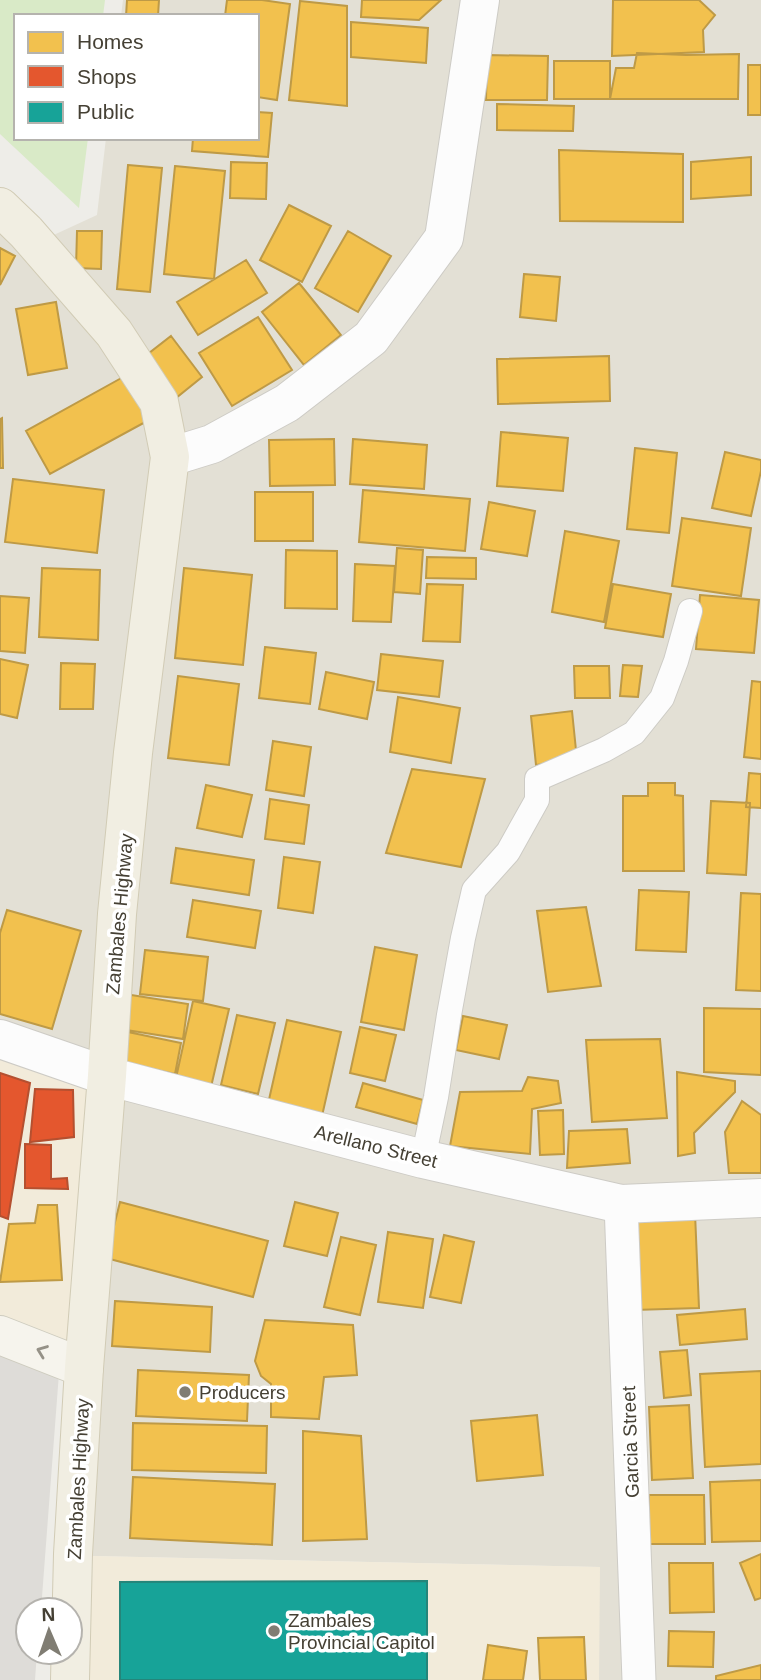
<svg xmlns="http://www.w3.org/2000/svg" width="761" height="1680" viewBox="0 0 761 1680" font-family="Helvetica,sans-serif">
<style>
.residential{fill:#e3e0d5}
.commercial{fill:#f2ebda}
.green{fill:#d9eac7}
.parking{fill:#dedcd8}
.homes{fill:#f2c14e;stroke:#be9a46;stroke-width:2}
.shops{fill:#e4572e;stroke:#b45030;stroke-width:2}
.public{fill:#17a398;stroke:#25857a;stroke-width:2}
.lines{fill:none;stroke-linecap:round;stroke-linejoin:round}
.pedestrian-casing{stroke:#cdcbc5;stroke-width:26}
.minor-casing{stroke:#cdcbc5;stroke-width:35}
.tertiary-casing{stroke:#cdcbc5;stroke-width:40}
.secondary-casing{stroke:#ceccbf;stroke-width:40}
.primary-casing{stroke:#d1cbb5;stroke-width:40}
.pedestrian{stroke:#fcfcfc;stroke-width:24}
.minor{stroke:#fcfcfc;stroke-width:33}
.tertiary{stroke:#fcfcfc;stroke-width:38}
.secondary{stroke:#f6f4ed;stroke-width:38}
.primary{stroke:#f1eee2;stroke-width:38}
.oneway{stroke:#959187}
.poi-dot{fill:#807d73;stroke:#fff;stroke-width:2.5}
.labels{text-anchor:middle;stroke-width:7;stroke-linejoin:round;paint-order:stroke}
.street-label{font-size:19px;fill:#454034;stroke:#fff}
.poi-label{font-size:19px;fill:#454034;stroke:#fff;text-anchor:start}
</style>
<rect width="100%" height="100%" fill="#eeede8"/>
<path class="residential" d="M 123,0 L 761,0 L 761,1188 L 629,1193 L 113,1065 L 185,460 L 45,239 L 97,215 L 106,138 L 257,138 L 257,16 L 121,16 Z
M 0,217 L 159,402 L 107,1075 L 621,1204 L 761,1198 L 761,1680 L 598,1680 L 599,1567 L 93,1556 L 73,1554 L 84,1368 L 0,1039 Z"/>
<path class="commercial" d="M 0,1039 L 107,1076 L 84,1368 L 0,1335 Z
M 93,1556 L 600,1567 L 599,1680 L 89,1680 Z"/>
<path class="green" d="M 0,0 L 105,0 L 103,16 L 16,16 L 16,138 L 88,138 L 79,208 L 0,134 Z"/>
<path class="parking" d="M 0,1348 L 59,1373 L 41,1610 L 28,1610 L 28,1652 L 37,1652 L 35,1680 L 0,1680 Z"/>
<path class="homes" d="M 127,0 L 159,0 L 158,16 L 126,16 Z
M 227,0 L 262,0 L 290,4 L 277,100 L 257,97 L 257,16 L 225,16 Z
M 362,0 L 441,0 L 419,20 L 361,17 Z
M 613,0 L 699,0 L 715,15 L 703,30 L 704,52 L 612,56 Z
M 300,1 L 347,6 L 347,106 L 289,100 Z
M 351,22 L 428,28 L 426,63 L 351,57 Z
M 637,53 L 686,55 L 739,54 L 738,99 L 610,99 L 616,68 L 634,68 Z
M 487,55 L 548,56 L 547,100 L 486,100 Z
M 554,61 L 610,61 L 610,99 L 554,99 Z
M 748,65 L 761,65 L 761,115 L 748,115 Z
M 497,104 L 574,106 L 573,131 L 497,130 Z
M 257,112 L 272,113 L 268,157 L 192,151 L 193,138 L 257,138 Z
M 559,150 L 683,154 L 683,222 L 560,221 Z
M 751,157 L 751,195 L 691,199 L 691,162 Z
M 231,162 L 267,163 L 266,199 L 230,198 Z
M 128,165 L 162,168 L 150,292 L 117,289 Z
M 175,166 L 225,171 L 214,279 L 164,274 Z
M 289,205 L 331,226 L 302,282 L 260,260 Z
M 77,231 L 102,231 L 101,269 L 76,268 Z
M 348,231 L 391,256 L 358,312 L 315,288 Z
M 0,248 L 15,256 L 0,285 Z
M 246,260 L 267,293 L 198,335 L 177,302 Z
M 524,274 L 560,277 L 556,321 L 520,317 Z
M 299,283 L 341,335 L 304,365 L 262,312 Z
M 56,302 L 67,368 L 28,375 L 16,309 Z
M 258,317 L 292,370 L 232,406 L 199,353 Z
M 171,336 L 202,377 L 176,398 L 144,357 Z
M 609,356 L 610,401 L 498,404 L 497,359 Z
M 125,376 L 149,420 L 50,474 L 26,431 Z
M 2,418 L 3,468 L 0,468 L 0,419 Z
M 501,432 L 568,438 L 563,491 L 497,486 Z
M 334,439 L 335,485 L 270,486 L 269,440 Z
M 353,439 L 427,445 L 424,489 L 350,484 Z
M 635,448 L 677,453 L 669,533 L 627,529 Z
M 725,452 L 761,460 L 761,471 L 751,516 L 712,508 Z
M 13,479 L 104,490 L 97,553 L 5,542 Z
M 363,490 L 470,499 L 465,551 L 359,542 Z
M 255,492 L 313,492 L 313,541 L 255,541 Z
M 489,502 L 535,511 L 527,556 L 481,549 Z
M 682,518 L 751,528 L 741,596 L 672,586 Z
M 565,531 L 619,541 L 604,622 L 552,612 Z
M 397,548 L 423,550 L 420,594 L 394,592 Z
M 286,550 L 337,551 L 337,609 L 285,608 Z
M 427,557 L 476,558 L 476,579 L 426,578 Z
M 355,564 L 395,566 L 391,622 L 353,621 Z
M 42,568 L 100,570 L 98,640 L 39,637 Z
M 184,568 L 252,575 L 243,665 L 175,658 Z
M 427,584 L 463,585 L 460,642 L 423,641 Z
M 613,584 L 671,594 L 663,637 L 605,628 Z
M 700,595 L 759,600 L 754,653 L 696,649 Z
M 0,596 L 29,598 L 25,653 L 0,651 Z
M 265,647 L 316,653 L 310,704 L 259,698 Z
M 381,654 L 443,661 L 439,697 L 377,690 Z
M 0,659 L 28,665 L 17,718 L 0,714 Z
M 61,663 L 95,664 L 93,709 L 60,709 Z
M 623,665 L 642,666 L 638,697 L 620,696 Z
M 574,666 L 609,666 L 610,698 L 575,698 Z
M 326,672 L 374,682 L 367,719 L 319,709 Z
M 178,676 L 239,684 L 229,765 L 168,758 Z
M 752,681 L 761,682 L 761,759 L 744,757 Z
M 398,697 L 460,708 L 451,763 L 390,752 Z
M 572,711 L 577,760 L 536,765 L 531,716 Z
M 273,741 L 311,747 L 304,796 L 266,790 Z
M 412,769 L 485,779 L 461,867 L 386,853 Z
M 749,773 L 761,774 L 761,808 L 746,807 Z
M 648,783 L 675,783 L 675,795 L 683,796 L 684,871 L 623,871 L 623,796 L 648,796 Z
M 206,785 L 252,795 L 242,837 L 197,828 Z
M 270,799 L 309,805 L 304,844 L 265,839 Z
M 711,801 L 750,803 L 746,875 L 707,873 Z
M 176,848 L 254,860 L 249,895 L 171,883 Z
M 284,857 L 320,862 L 313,913 L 278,908 Z
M 639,890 L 689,892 L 686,952 L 636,950 Z
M 741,893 L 761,894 L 761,991 L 736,990 Z
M 193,900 L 261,911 L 255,948 L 187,937 Z
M 586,907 L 601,986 L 548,992 L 537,911 Z
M 7,910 L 81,931 L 52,1029 L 0,1014 L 0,933 Z
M 375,947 L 417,955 L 404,1030 L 361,1022 Z
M 145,950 L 208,957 L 203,1001 L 140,994 Z
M 125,994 L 188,1004 L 183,1039 L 120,1029 Z
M 193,1001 L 229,1009 L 211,1087 L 176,1078 Z
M 704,1008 L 761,1009 L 761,1075 L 704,1072 Z
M 237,1015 L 275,1023 L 258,1094 L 221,1085 Z
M 463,1016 L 507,1025 L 499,1059 L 456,1050 Z
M 287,1020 L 341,1032 L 322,1116 L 268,1104 Z
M 360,1027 L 396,1035 L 385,1081 L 350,1073 Z
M 123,1031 L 181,1043 L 175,1074 L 116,1061 Z
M 660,1039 L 667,1118 L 592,1122 L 586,1040 Z
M 677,1072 L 735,1081 L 735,1092 L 694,1133 L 695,1153 L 678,1156 Z
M 528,1077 L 558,1081 L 561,1103 L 532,1109 L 530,1154 L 450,1146 L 460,1092 L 522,1091 Z
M 363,1083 L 423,1100 L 417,1124 L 356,1107 Z
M 742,1101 L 761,1115 L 761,1173 L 729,1173 L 725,1132 Z
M 563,1110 L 564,1154 L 540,1155 L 538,1111 Z
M 627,1129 L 630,1163 L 567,1168 L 569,1131 Z
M 120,1202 L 268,1241 L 253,1297 L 106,1258 Z
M 295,1202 L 338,1213 L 327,1256 L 284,1246 Z
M 38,1205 L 57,1205 L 62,1280 L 0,1282 L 9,1224 L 35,1223 Z
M 695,1213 L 699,1308 L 634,1310 L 630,1215 Z
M 388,1232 L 433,1239 L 423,1308 L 378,1302 Z
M 444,1235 L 474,1242 L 461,1303 L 430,1297 Z
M 341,1237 L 376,1245 L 360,1315 L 324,1307 Z
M 115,1301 L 212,1307 L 210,1352 L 112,1346 Z
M 745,1309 L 747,1339 L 680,1345 L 677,1315 Z
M 265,1320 L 353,1325 L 357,1375 L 324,1377 L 319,1419 L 271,1417 L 271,1384 L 261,1376 L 255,1361 Z
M 687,1350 L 691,1395 L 664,1398 L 660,1352 Z
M 138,1370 L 249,1375 L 247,1421 L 136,1416 Z
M 761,1371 L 761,1464 L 705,1467 L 700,1374 Z
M 689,1405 L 693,1478 L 652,1480 L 649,1407 Z
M 537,1415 L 543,1475 L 477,1481 L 471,1421 Z
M 133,1423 L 267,1426 L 266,1473 L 132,1470 Z
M 303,1431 L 361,1436 L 367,1539 L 303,1541 Z
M 133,1477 L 275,1484 L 272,1545 L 130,1538 Z
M 761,1480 L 761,1541 L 712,1542 L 710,1482 Z
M 649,1495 L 704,1495 L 705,1544 L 649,1544 Z
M 761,1554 L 761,1598 L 755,1600 L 740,1563 Z
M 669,1563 L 713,1563 L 714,1612 L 670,1613 Z
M 669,1631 L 714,1632 L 713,1667 L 668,1666 Z
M 584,1637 L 586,1680 L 540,1680 L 538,1638 Z
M 488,1645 L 527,1651 L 523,1680 L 483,1680 Z
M 761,1665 L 761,1680 L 716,1680 L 716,1676 Z"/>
<path class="shops" d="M 0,1073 L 30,1083 L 8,1219 L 0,1216 Z
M 35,1089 L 73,1090 L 74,1137 L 30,1142 Z
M 25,1144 L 51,1145 L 51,1179 L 67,1178 L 68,1189 L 25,1188 Z"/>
<path class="public" d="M 427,1581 L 427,1680 L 120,1680 L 120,1582 Z"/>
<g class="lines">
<defs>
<path id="pedestrian" d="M 423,1159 L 436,1097 L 449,1015 L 463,938 L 474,890 L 508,852 L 537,800 L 537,779 L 604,750 L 634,733 L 662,698 L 676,661 L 690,611"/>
<path id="minor" d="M 621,1204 L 639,1680"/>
<path id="tertiary" d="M 170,457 L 212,444 L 287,403 L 371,338 L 444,238 L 480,0
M 0,1039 L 107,1076 L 423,1159 L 621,1204 L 761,1198"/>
<path id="secondary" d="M 0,1335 L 84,1368"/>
<path id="primary" d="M 0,207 L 26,232 L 114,333 L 159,402 L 170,457 L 133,753 L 117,914 L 107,1076 L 84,1368 L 73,1554 L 70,1680"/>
</defs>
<use href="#pedestrian" class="pedestrian-casing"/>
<use href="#minor" class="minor-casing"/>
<use href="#tertiary" class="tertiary-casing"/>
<use href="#secondary" class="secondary-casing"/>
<use href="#primary" class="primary-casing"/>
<use href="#pedestrian" class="pedestrian"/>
<use href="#minor" class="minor"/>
<use href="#tertiary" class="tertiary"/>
<use href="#secondary" class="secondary"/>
<use href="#primary" class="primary"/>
</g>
<defs><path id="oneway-chevron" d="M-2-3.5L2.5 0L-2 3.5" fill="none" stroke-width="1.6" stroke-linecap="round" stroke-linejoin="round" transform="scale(1.75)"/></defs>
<use class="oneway" href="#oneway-chevron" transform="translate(42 1351) rotate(-159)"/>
<g class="poi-dot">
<circle cx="185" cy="1392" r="7"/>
<circle cx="274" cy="1631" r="7"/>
</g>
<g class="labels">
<g class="street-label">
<text transform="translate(119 914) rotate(-85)" y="7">Zambales Highway</text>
<text transform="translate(376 1146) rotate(14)" y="7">Arellano Street</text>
<text transform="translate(630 1442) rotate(-92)" y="7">Garcia Street</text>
<text transform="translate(78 1479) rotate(-87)" y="7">Zambales Highway</text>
</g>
<g class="poi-label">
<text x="199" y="1399">Producers</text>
<text x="288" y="1627">Zambales<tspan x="288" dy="22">Provincial Capitol</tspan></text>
</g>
</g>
<rect x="14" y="14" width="245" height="126" fill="#ffffff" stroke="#b5b3ae" stroke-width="2"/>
<rect x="28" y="32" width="35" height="21" fill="#f2c14e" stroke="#b5b3ae" stroke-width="2"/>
<text x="77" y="49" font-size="21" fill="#454034">Homes</text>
<rect x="28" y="66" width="35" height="21" fill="#e4572e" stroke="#b5b3ae" stroke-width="2"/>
<text x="77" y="84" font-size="21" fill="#454034">Shops</text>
<rect x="28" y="102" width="35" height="21" fill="#17a398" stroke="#b5b3ae" stroke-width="2"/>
<text x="77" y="119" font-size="21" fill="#454034">Public</text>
<g transform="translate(49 1631) rotate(358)"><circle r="33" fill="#ffffff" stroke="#b5b3ae" stroke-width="2"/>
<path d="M0-5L12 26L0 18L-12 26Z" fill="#807d73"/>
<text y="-10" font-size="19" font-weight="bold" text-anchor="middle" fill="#454034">N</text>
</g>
</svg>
